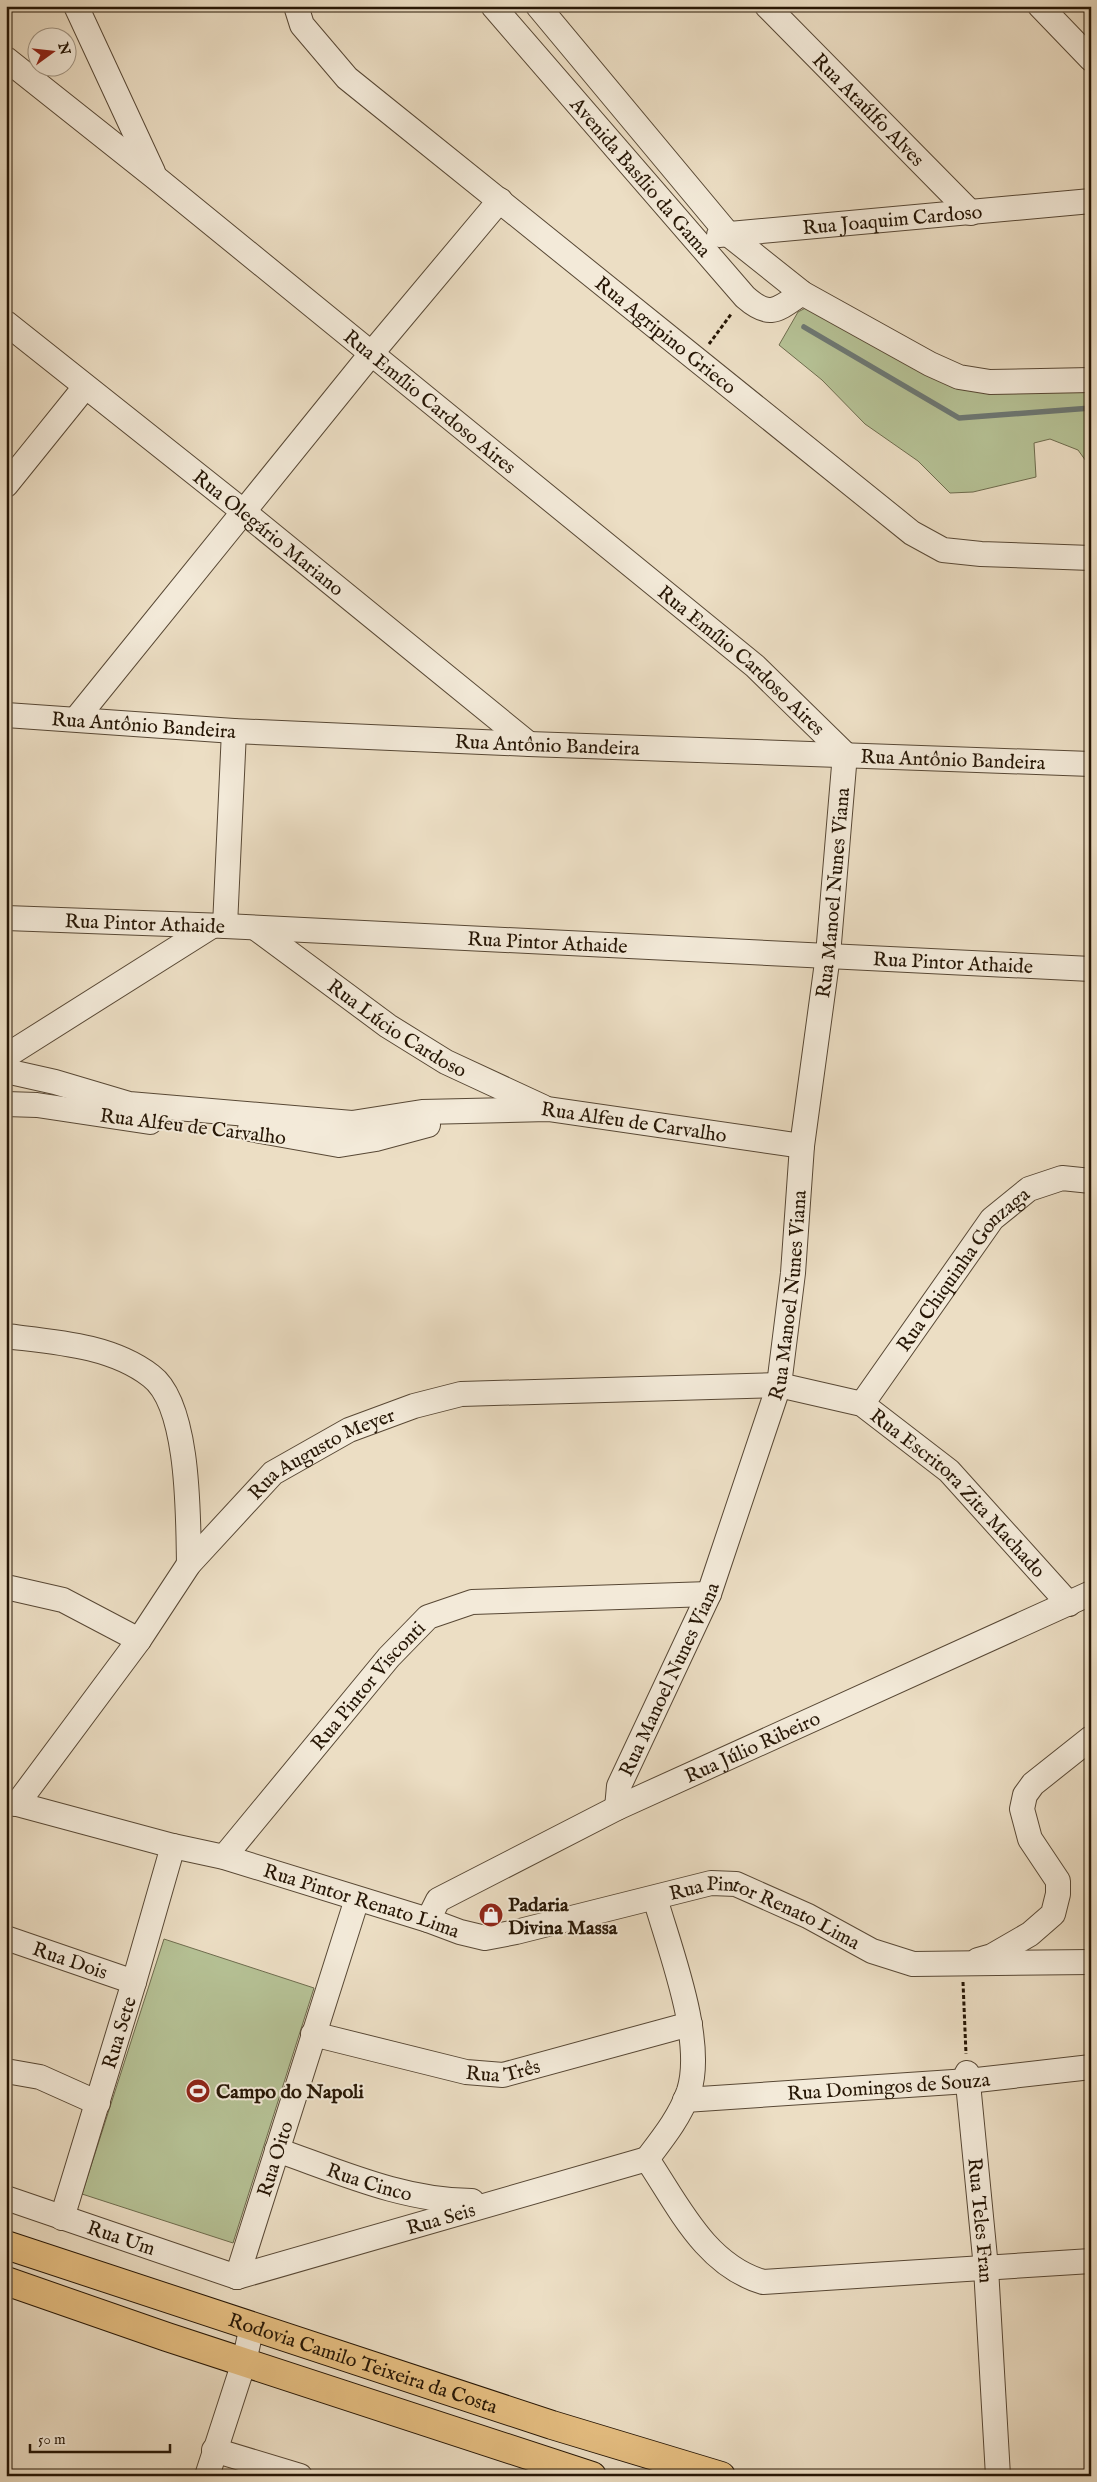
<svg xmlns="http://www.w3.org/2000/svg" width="1097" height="2482" viewBox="0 0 1097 2482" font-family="'IM FELL English',serif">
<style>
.green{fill:#b6c296;stroke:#6e6c4e}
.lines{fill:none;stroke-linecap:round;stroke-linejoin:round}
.stream{stroke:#6d7874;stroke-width:5.5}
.minor-casing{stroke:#584835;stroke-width:26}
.highway-casing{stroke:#261605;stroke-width:30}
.path{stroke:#261605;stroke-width:3;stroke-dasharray:4 2.5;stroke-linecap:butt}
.minor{stroke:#f3ead9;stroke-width:24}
.highway{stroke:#e6bf82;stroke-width:28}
.labels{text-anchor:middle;stroke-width:4;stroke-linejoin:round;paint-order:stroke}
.street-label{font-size:20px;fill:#261605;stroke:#f3ead9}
.poi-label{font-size:20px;font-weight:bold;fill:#261605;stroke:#f3ead9;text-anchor:start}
</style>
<rect width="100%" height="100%" fill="#ecdec4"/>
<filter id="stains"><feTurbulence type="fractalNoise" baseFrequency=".004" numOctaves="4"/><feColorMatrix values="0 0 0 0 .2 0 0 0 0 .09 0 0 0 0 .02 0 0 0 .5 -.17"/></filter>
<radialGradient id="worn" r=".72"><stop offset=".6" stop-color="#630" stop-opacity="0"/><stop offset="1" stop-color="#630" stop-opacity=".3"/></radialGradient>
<path class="green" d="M 815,303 L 934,375 L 964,390 L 1091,386 L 1091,468 L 1078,450 L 1050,439 L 1034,443 L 1036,477 L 973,492 L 950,493 L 918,461 L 865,424 L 822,380 L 779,345 L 798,312 Z
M 164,1939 L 314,1988 L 233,2243 L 82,2194 Z"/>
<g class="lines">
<path class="stream" d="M 804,327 L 959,418 L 1091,408"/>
<defs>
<g id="minor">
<path d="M 76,6 L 153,172"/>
<path id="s1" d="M 296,6 L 302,25 L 347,78 L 912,533 L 943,550 L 981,554 L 1091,558"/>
<path id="s2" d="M 493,6 L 745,297 C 770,319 777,310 802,293"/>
<path d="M 538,6 L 728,234 L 802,293 L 930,364 L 959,377 L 990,382 L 1091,380"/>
<path id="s3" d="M 767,6 L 971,213"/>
<path d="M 1040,6 L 1091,59"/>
<path id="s4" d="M 6,59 L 156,178 L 755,666 L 845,754"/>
<path id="s5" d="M 719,235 L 1091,201"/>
<path id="s6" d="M 6,323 L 244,512 L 529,744"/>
<path d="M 6,485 L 85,387"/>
<path id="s7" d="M 6,715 L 234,731 L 529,744 L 1091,764"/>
<path d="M 76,719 L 371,354 L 500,200"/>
<path id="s8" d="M 6,918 L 225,926 L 1091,969"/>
<path d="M 225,926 L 234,731"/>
<path id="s9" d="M 257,929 L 388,1026 L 446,1062 L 543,1107"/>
<path d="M 6,1056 L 212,926"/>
<path id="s10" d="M 6,1071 L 55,1082 L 129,1104 L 352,1123 L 422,1112 L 548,1109 L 802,1146"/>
<path d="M 6,1104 L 37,1105 L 150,1122"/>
<path d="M 250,1129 L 339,1145 L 376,1139 L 428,1125"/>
<path d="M 6,1336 C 54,1342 111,1345 151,1376 C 190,1405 188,1519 189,1564"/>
<path id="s11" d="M 862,1404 L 992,1219 L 1029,1189 L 1062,1178 L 1091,1181"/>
<path d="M 6,1587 L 63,1600 L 139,1640"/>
<path id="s12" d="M 6,1803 L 17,1804 L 173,1846 L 224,1857 L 428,1920 L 460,1932 L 485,1938 L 516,1932 L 711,1883 L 736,1884 L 808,1916 L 872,1951 L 913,1964 L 1091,1962"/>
<path id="s13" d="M 17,1804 L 139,1640 L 189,1564 L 273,1473 L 349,1430 L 414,1406 L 461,1394 L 779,1385 L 862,1404 L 949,1471 L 1069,1604"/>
<path id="s14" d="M 617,1808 L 619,1786 L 709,1594 L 779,1385 L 793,1273 L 802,1146 L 828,955 L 845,754"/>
<path id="s15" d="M 224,1857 L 389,1657 L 428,1617 L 472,1602 L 709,1594"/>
<path id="s16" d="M 428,1920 L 438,1900 L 617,1808 L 1091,1593"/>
<path id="s17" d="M 6,1938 L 134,1982"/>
<path d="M 978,1960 L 992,1956 L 1030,1934 L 1053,1914 L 1058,1894 L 1058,1881 L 1030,1839 L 1022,1809 L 1025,1795 L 1033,1784 L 1091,1738"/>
<path id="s18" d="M 313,2034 L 466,2072 L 503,2075 L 690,2024"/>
<path d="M 6,2071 L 40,2077 L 98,2103"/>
<path id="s19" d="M 967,2073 L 986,2268 L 998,2476"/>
<path id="s20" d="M 685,2100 L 968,2081 L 1091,2067"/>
<path id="s21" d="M 277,2150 C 340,2172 404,2201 472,2201"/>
<path d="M 647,2159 C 678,2205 705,2265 763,2282 L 1091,2261"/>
<path d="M 647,2159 C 663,2138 680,2117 689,2091 C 705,2040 670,1950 655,1898"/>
<path id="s22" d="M 6,2198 L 237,2277"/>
<path id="s23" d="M 62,2218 L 134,1982 L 173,1846"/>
<path id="s24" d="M 237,2277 L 647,2159"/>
<path id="s25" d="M 237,2277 L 357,1899"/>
<path d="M 214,2450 L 300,2476"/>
<path d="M 207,2476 L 244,2362 L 252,2326"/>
</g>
<g id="highway">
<path id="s26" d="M 6,2245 L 552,2425 L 721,2476"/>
<path d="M 6,2281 L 167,2337 L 592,2476"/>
</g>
</defs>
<use href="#minor" class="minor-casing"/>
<use href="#highway" class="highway-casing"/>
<path class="path" d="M 709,344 L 732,313
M 963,1982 L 966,2054"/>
<use href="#minor" class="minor"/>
<use href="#highway" class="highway"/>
</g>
<defs>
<symbol id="shop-disc" viewBox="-11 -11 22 22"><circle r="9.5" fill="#8f2418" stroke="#f3ead9"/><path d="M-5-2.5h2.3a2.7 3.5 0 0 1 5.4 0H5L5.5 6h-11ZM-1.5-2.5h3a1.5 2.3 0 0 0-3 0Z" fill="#fff"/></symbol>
<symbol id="stadium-disc" viewBox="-11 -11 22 22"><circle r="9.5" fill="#8f2418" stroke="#f3ead9"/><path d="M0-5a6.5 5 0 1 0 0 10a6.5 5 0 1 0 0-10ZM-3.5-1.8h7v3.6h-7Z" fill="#fff"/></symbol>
</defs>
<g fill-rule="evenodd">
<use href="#shop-disc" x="477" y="1901" width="28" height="28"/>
<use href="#stadium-disc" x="184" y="2077" width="28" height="28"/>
</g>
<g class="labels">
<g class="street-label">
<text dy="7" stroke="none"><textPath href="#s3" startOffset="145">Rua Ataúlfo Alves</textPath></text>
<text dy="7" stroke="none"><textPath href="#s2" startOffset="226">Avenida Basílio da Gama</textPath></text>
<text dy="7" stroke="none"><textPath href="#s5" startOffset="174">Rua Joaquim Cardoso</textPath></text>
<text dy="7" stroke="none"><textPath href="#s1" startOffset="499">Rua Agripino Grieco</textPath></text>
<text dy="7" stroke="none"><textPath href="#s4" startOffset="545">Rua Emílio Cardoso Aires</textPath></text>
<text dy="7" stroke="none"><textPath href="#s6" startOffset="336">Rua Olegário Mariano</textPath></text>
<text dy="7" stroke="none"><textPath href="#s4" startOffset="950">Rua Emílio Cardoso Aires</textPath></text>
<text dy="7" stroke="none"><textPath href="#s7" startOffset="138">Rua Antônio Bandeira</textPath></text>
<text dy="7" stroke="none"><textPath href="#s7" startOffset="542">Rua Antônio Bandeira</textPath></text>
<text dy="7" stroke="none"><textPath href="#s7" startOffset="948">Rua Antônio Bandeira</textPath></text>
<text dy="7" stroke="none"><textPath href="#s14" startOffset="950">Rua Manoel Nunes Viana</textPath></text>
<text dy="7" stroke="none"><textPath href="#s8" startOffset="139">Rua Pintor Athaide</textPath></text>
<text dy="7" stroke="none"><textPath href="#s8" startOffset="542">Rua Pintor Athaide</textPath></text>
<text dy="7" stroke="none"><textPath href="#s8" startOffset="948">Rua Pintor Athaide</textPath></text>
<text dy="7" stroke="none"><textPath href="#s9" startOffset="172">Rua Lúcio Cardoso</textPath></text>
<text dy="7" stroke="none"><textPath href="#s10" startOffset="635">Rua Alfeu de Carvalho</textPath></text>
<text transform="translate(193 1126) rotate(7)" y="7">Rua Alfeu de Carvalho</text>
<text dy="7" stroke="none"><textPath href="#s11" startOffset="169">Rua Chiquinha Gonzaga</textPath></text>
<text dy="7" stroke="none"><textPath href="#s14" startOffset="545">Rua Manoel Nunes Viana</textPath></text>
<text dy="7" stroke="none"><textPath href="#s13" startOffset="471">Rua Augusto Meyer</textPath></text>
<text dy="7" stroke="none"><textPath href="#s13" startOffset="1159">Rua Escritora Zita Machado</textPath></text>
<text dy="7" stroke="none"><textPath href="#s14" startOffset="140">Rua Manoel Nunes Viana</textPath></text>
<text dy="7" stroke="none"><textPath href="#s15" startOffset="224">Rua Pintor Visconti</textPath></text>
<text dy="7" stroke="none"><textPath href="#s16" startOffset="372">Rua Júlio Ribeiro</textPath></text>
<text dy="7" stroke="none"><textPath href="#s12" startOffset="369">Rua Pintor Renato Lima</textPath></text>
<text dy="7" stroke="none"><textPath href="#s12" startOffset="790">Rua Pintor Renato Lima</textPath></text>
<text dy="7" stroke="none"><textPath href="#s17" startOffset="68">Rua Dois</textPath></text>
<text dy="7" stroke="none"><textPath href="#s23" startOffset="194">Rua Sete</textPath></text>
<text dy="7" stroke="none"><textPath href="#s18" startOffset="195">Rua Três</textPath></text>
<text dy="7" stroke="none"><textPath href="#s20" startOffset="204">Rua Domingos de Souza</textPath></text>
<text dy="7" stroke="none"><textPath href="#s25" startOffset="124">Rua Oito</textPath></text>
<text dy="7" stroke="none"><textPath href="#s21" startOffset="98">Rua Cinco</textPath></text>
<text dy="7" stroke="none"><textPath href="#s24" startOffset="212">Rua Seis</textPath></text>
<text dy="7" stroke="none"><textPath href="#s19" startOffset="148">Rua Teles Fran</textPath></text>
<text dy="7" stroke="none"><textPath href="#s22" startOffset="122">Rua Um</textPath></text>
<text dy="7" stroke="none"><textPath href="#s26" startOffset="376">Rodovia Camilo Teixeira da Costa</textPath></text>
</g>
<g class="poi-label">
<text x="508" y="1911">Padaria<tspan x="508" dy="23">Divina Massa</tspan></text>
<text x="216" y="2098">Campo do Napoli</text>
</g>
</g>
<rect width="1097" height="2482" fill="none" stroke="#ecdec4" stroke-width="25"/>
<rect x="8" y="8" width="1082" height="2467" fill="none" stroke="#261605" stroke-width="2.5"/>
<rect x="12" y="12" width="1072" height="2457" fill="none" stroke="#261605"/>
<g transform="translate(52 52) rotate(75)"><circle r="24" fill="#f3ead9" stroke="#a19584"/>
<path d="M0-4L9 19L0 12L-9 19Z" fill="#8f2418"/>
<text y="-8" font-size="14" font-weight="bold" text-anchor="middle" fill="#261605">N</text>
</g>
<path d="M30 2444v8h140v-8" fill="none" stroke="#261605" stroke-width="2.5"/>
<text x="38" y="2444" font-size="15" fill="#261605" stroke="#f3ead9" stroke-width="4" paint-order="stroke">50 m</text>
<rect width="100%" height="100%" filter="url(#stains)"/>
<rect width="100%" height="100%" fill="url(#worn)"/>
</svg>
